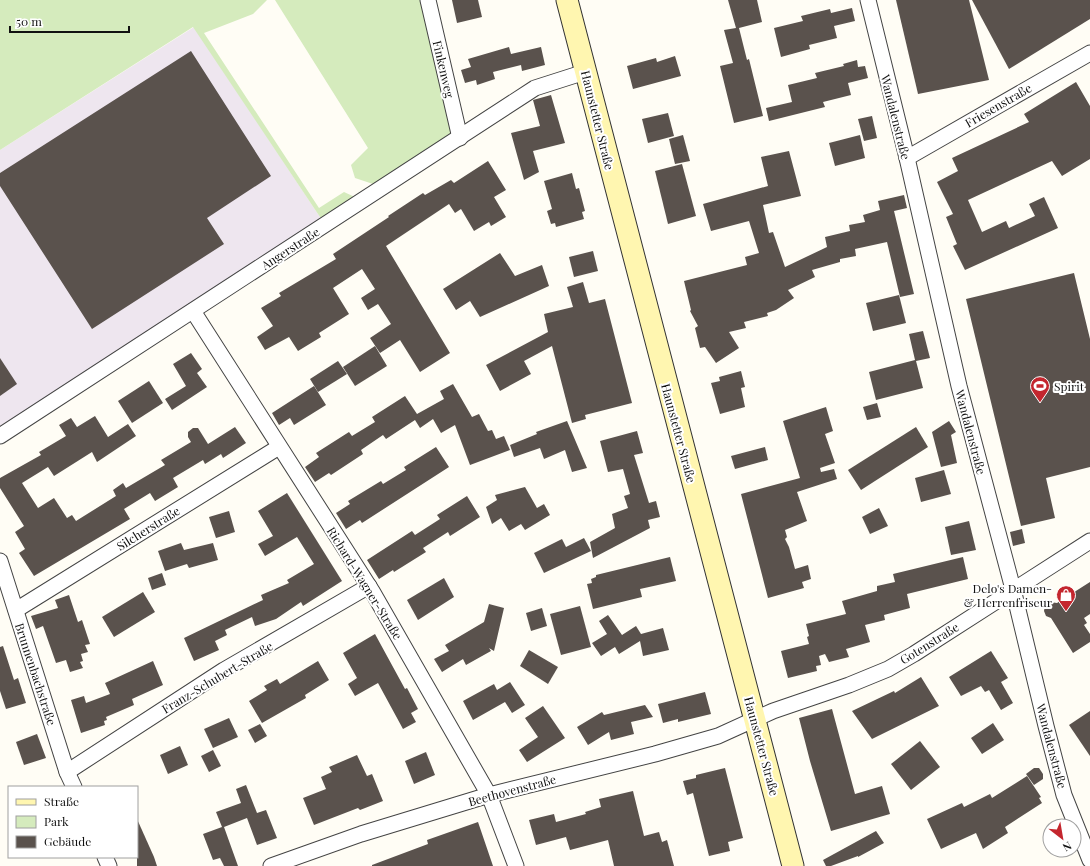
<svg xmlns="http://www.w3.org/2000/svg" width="1090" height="866" viewBox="0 0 1090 866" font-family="'Playfair Display',serif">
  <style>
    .industrial { fill: #eee6ef }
    .green { fill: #d5ebbd }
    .building { fill: #5a524d }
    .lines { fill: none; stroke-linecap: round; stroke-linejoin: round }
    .street-casing { stroke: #444; stroke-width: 17 }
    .secondary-casing { stroke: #333; stroke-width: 23 }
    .street { stroke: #fff; stroke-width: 15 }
    .secondary { stroke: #fff6b0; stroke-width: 21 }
    .labels { text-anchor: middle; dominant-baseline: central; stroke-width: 4; stroke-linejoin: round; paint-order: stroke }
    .street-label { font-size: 12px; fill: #111; stroke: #fff }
    .poi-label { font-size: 12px; fill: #111; stroke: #fff; text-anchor: start }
  </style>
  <rect width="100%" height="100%" fill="#fffdf5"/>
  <path class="industrial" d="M194 27 322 220 0 430V150Z"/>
  <g class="green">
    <path d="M0 0H267L253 14 204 33 319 208 344 192 357 198 322 220 193 27 0 150Z"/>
    <path d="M275 0H426L457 137 376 185 355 178 351 165 368 148Z"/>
  </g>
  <g class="building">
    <path d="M452 0H478L482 17 457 23Z"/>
    <path d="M728 0H757L762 22 739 28 747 60 749 59 763 116 734 123 720 66 733 63 724 30 736 28Z"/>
    <path d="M896 0H969L989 80 918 94Z"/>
    <path d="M972 0H1090V19L1009 69Z"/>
    <path d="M852 8 855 21 834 26 837 38 809 45 810 49 781 57 774 28 803 21 801 16 830 9 831 13Z"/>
    <path d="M509 47 511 54 541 47 545 65 522 71 521 65 493 72 495 79 477 85 476 80 465 83 461 70 471 67 468 59Z"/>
    <path d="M191 51 271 176 207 218 224 244 92 329 0 186V173Z"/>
    <path d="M675 56 681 76 633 89 627 66 656 58 657 62Z"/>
    <path d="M857 60 858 67 865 66 868 78 848 83 851 95 823 102 825 107 769 121 766 108 792 102 788 85 817 78 815 73 844 66 843 64Z"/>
    <path d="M1076 82 1090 106V159L1062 176 1052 161 968 200 982 232 1006 221 1009 228 1035 216 1029 204 1044 197 1058 228 965 270 953 246 957 244 946 217 953 214 937 182 958 171 952 158 1029 122 1024 114Z"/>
    <path d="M551 95 565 143 533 151 539 172 524 180 511 133 540 126 533 100Z"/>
    <path d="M668 113 674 136 648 143 642 119Z"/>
    <path d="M872 116 877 138 864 141 858 119Z"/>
    <path d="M683 135 690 161 675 164 669 139Z"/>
    <path d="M860 135 865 158 835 166 829 143Z"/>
    <path d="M789 151 801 196 763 205 769 233 773 232 785 267 827 247 825 237 850 231 849 225 865 222 863 215 880 210 878 201 904 195 907 208 894 211 914 294 900 297 887 242 855 249 856 256 840 259V262L812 270 815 277 788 290 794 298 776 310 767 313 768 316 744 322 746 328 729 332 739 348 716 363 705 347 700 348 695 328 698 326 690 311 691 310 684 281 747 265 745 257 759 253 749 221 711 231 703 204 768 186 761 157Z"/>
    <path d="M488 161 506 190 494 197 506 217 491 226 489 222 474 231 461 209 455 213 449 204 386 246 450 353 420 372 400 340 380 353 370 338 391 324 378 304 368 310 361 298 375 289 362 269 333 288 349 314 319 333 321 337 298 351 289 337 265 350 257 337 273 326 261 308 281 296 279 293 336 259 333 254 389 217 388 216 423 193 425 195 451 180 454 183Z"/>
    <path d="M682 164 696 216 668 224 655 171Z"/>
    <path d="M572 173 576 189 579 188 585 211 582 212 584 219 556 227 555 223 551 224 547 211 552 209 544 181Z"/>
    <path d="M593 251 598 271 574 277 569 257Z"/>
    <path d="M500 253 515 276 542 265 549 286 480 317 470 301 456 310 443 289Z"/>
    <path d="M1074 273 1090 339V467L1046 478 1055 518 1021 526 966 299Z"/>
    <path d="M583 282 589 303 605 299 632 403 585 415 586 419 572 423 552 346 524 361 531 374 500 391 486 365 548 332 544 314 573 307 567 287Z"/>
    <path d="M899 295 906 323 873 331 866 303Z"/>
    <path d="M923 331 930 358 916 361 923 388 876 400 869 372 915 360 909 334Z"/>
    <path d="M375 346 387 366 355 386 343 367Z"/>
    <path d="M191 353 202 369 197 373 207 387 172 410 165 399 186 386 173 364Z"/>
    <path d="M0 358 17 384 0 396Z"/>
    <path d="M338 361 347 374 318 392 310 379Z"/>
    <path d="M741 371 745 387 741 388 745 407 720 414 711 383 720 381 719 377Z"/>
    <path d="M149 381 163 403 132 423 118 401Z"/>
    <path d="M453 384 472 417 479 414 488 431 492 430 496 439 504 436 510 450 470 465 455 425 441 433 433 419 420 428 415 420 386 439 383 435 361 450 363 454 331 475 329 473 315 482 305 467 319 457 316 453 349 432 352 436 375 422 372 417 405 396 417 414 444 399 440 391Z"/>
    <path d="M314 386 326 405 294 425 290 418 279 425 272 413Z"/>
    <path d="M877 403 881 417 867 420 863 407Z"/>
    <path d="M826 407 833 431 825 434 835 463 820 468 821 472 834 469 837 479 797 492 807 521 785 530 787 537 785 539 789 547 795 569 808 565 811 579 802 582 804 588 768 598 741 494 800 478 783 421Z"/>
    <path d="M95 416 108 437 128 424 136 436 97 462 92 452 54 476 48 467 22 483 38 508 54 498 67 518 72 515 76 521 116 496 113 490 123 483 126 488 165 465 161 460 191 442 188 437V432L193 428H198L208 444 235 427 246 443 223 458 221 454 205 464 203 460 173 478 178 487 155 501 150 493 124 509 130 519 34 576 19 553 25 549 15 532 24 526 0 488V478L41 455 39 452 66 436 59 425 71 418 77 427Z"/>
    <path d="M567 421 587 468 572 472 565 450 544 459 540 448 514 457 510 445 537 434 536 432Z"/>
    <path d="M949 421 956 432 951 435 957 463 941 467 932 432Z"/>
    <path d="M916 427 928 447 861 490 848 470Z"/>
    <path d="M637 431 643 453 634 455 649 503 656 501 660 517 648 520 650 528 593 558 590 542 615 528 612 514 628 508 624 496 630 494 623 469 608 472 600 441Z"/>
    <path d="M436 447 449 467 362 523 360 520 346 529 336 513 350 504 348 501 381 481 383 484 406 470 404 467Z"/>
    <path d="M765 447 768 460 735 469 731 456Z"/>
    <path d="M944 470 951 494 921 502 915 478Z"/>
    <path d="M525 487 537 508 544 504 550 515 525 530 521 524 509 531 501 518 492 524 486 507 497 500 495 495Z"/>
    <path d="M287 493 342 581 303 606 301 602 276 619 255 626 252 617 225 630 227 635 215 641 219 650 194 661 184 638 263 600 261 595 289 583 287 580 314 564 297 537 265 556 258 544 273 536 258 511Z"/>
    <path d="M467 496 480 517 450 536 448 532 423 548 426 552 394 572 393 570 379 579 367 560 412 531 415 535 440 519 437 515Z"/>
    <path d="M879 508 888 526 870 534 862 517Z"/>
    <path d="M229 511 235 532 216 538 209 517Z"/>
    <path d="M969 521 976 550 951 555 945 527Z"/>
    <path d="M1022 529 1025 543 1013 546 1010 532Z"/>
    <path d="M584 538 591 551 544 573 534 553 562 539 566 547Z"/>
    <path d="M181 543 184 550 213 543 218 560 189 568 187 564 165 571 158 551Z"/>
    <path d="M670 557 676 581 640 589 642 597 593 609 587 584 592 583 591 579 596 577V575Z"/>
    <path d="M963 557 968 579 907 594 910 608 884 615 885 620 865 625 870 642 846 649 849 657 829 662 825 654 819 656 821 665 816 666 817 671 788 678 781 651 809 644 807 637 809 636 806 624 846 614 842 601 877 591V586L895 582 893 574Z"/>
    <path d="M162 573 166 585 152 590 148 578Z"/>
    <path d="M444 578 454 597 418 620 407 600Z"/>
    <path d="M1090 582V614L1084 618 1087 623 1084 625 1090 634V642L1073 653 1051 618 1046 616 1044 611 1045 605 1050 602 1057 603Z"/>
    <path d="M143 592 155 612 114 637 102 617Z"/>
    <path d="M69 595 78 622 82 620 90 644 85 645 88 652 81 654 83 661 80 662 83 668 70 672 66 660 56 663 43 626 36 629 31 616 58 608 55 600Z"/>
    <path d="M489 604 504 608 494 651 489 648 491 651 466 665 463 659 442 672 434 659 449 651 445 645 484 622Z"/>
    <path d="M580 606 591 647 561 655 550 614Z"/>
    <path d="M542 608 547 626 531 631 526 613Z"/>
    <path d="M608 615 622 635 636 626 641 634 663 628 669 650 643 656 640 641 619 654 615 647 601 656 592 643 607 634 599 621Z"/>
    <path d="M375 634 405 689 407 688 418 709 411 713 416 722 403 729 378 683 355 696 348 684 357 678 343 653Z"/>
    <path d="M3 646 14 680 18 678 26 703 6 709 0 691V647Z"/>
    <path d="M529 650 558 667 548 684 520 666Z"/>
    <path d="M991 651 1008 678 1001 682 1013 703 1001 710 989 690 985 692 981 686 961 696 949 677Z"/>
    <path d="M153 661 163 685 132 699 134 705 106 717 107 720 104 721 105 725 81 733 71 700 84 696 86 703 110 694 105 683Z"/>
    <path d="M318 661 329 680 305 695 306 698 262 723 249 701 267 690 264 686 277 679 280 684Z"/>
    <path d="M921 677 939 706 872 739 852 711 894 691 895 693Z"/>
    <path d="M510 682 525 705 512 713 505 702 473 720 463 701 494 684 497 690Z"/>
    <path d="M705 692 711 714 678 722V719L663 723 658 704Z"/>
    <path d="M645 705 653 717 631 722 634 734 611 740 609 732 588 745 577 727 602 712 604 715Z"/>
    <path d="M543 706 565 738 527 762 519 750 538 737 525 718Z"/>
    <path d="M832 709 855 794 882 786 890 814 831 831 810 761 799 718Z"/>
    <path d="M1090 711V756L1069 725Z"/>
    <path d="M229 718 238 737 213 748 204 729Z"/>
    <path d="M993 723 1004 740 982 754 971 738Z"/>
    <path d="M260 724 267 736 255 743 248 730Z"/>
    <path d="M37 734 46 758 24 765 16 742Z"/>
    <path d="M920 741 940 767 911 790 891 764Z"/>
    <path d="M180 746 188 765 168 774 160 755Z"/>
    <path d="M213 750 221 766 209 772 201 756Z"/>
    <path d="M426 752 435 775 414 784 405 761Z"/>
    <path d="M357 755 367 776 372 774 383 801 360 810 358 808 314 825 303 798 326 789 321 777 332 772 329 767Z"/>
    <path d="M725 768 743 838 728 842 730 851 709 856 693 793 687 795 683 781 696 778V775Z"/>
    <path d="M1034 768H1039L1043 774V779L1034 785 1026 774Z"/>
    <path d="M1027 776 1041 797 1039 798 1042 803 1005 827 1008 833 983 849 976 833 941 849 927 819 962 803 964 807 990 794 992 798Z"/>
    <path d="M246 785 257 813 266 810 277 838 257 845 247 818 224 827 238 866H224L220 858 213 860 203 834 222 827 216 812 241 803 236 789Z"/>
    <path d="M633 791 644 836 659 832 662 842 667 840 674 866H614L608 840 570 850 566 837 536 845 529 820 554 814 556 822 586 814 585 812 601 807 599 799Z"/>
    <path d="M137 819 154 857 157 866H137Z"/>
    <path d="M478 822 493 866H372V865L428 844 427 840Z"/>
    <path d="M876 831 884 843 858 857V856L831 866H826L823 860Z"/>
  </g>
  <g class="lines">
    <g class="street-casing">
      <g id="street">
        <path d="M428 0 460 138"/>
        <path d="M868 0 907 158 959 386 1013 589 1046 726 1064 795 1090 860"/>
        <path d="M907 158 1090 53"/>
        <path d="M193 311 372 591 489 795 516 866"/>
        <path d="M0 436 535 88 585 72"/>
        <path d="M0 561 67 772 74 787"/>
        <path d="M16 610 279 447"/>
        <path d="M67 772 224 670 369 586"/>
        <path d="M105 857 109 866"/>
        <path d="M271 866 361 834 489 795 655 754 718 736 773 711 849 685 888 669 914 654 1090 541"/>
      </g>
    </g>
    <g class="secondary-casing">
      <path id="secondary" d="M567 0 793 866"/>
    </g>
    <use href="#street" class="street"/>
    <use href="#secondary" class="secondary"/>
  </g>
  <defs>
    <g id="stadium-pin" transform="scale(1)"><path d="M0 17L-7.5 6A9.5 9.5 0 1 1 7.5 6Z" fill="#c4262e" stroke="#fff"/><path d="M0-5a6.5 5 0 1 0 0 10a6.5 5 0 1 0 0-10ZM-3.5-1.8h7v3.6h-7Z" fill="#fff"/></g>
    <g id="shop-pin" transform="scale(1)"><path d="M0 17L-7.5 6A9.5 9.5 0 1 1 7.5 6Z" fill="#c4262e" stroke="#fff"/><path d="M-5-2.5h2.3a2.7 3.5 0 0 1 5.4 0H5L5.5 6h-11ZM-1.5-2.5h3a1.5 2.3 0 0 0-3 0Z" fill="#fff"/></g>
  </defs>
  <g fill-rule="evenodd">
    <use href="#stadium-pin" x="1040" y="386"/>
    <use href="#shop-pin" x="1066" y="595"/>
  </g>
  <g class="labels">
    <g class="street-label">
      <text transform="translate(444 69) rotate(77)">Finkenweg</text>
      <text transform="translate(998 105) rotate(-30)">Friesenstraße</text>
      <text transform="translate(896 117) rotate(76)">Wandalenstraße</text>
      <text transform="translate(598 120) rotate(76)">Haunstetter Straße</text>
      <text transform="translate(290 248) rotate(-33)">Angerstraße</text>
      <text transform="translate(971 432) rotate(75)">Wandalenstraße</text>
      <text transform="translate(679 433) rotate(75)">Haunstetter Straße</text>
      <text transform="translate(148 528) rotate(-32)">Silcherstraße</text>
      <text transform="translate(365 583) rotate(58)">Richard-Wagner-Straße</text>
      <text transform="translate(929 643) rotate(-32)">Gotenstraße</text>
      <text transform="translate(36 674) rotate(72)">Brunnenbachstraße</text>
      <text transform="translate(217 677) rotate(-31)">Franz-Schubert-Straße</text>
      <text transform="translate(762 746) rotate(75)">Haunstetter Straße</text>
      <text transform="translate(1052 746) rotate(75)">Wandalenstraße</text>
      <text transform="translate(512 790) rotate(-15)">Beethovenstraße</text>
    </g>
    <g class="poi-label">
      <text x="1054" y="386">Spirit</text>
      <text x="1052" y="588" text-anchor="end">Delo's Damen-<tspan x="1052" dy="14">&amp; Herrenfriseur</tspan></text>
    </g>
  </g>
  <rect x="8" y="786" width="130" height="72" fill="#ffffff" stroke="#a0a0a0"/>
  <rect x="16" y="799" width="20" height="6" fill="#fff6b0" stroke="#a0a0a0"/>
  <text x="44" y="806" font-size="12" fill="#111111">Straße</text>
  <rect x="16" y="816" width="20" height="12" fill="#d5ebbd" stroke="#a0a0a0"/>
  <text x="44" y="826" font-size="12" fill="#111111">Park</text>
  <rect x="16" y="836" width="20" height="12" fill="#5a524d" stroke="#a0a0a0"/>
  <text x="44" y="846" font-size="12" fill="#111111">Gebäude</text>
  <g transform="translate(1062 838) rotate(149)"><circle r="19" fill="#ffffff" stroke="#a0a0a0"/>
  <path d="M0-3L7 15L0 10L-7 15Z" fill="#c4262e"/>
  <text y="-6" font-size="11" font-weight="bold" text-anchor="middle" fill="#111111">N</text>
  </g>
  <path d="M10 26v6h119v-6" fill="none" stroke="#111111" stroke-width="2"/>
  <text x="16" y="26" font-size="12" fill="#111111" stroke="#ffffff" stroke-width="3" paint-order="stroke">50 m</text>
</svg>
